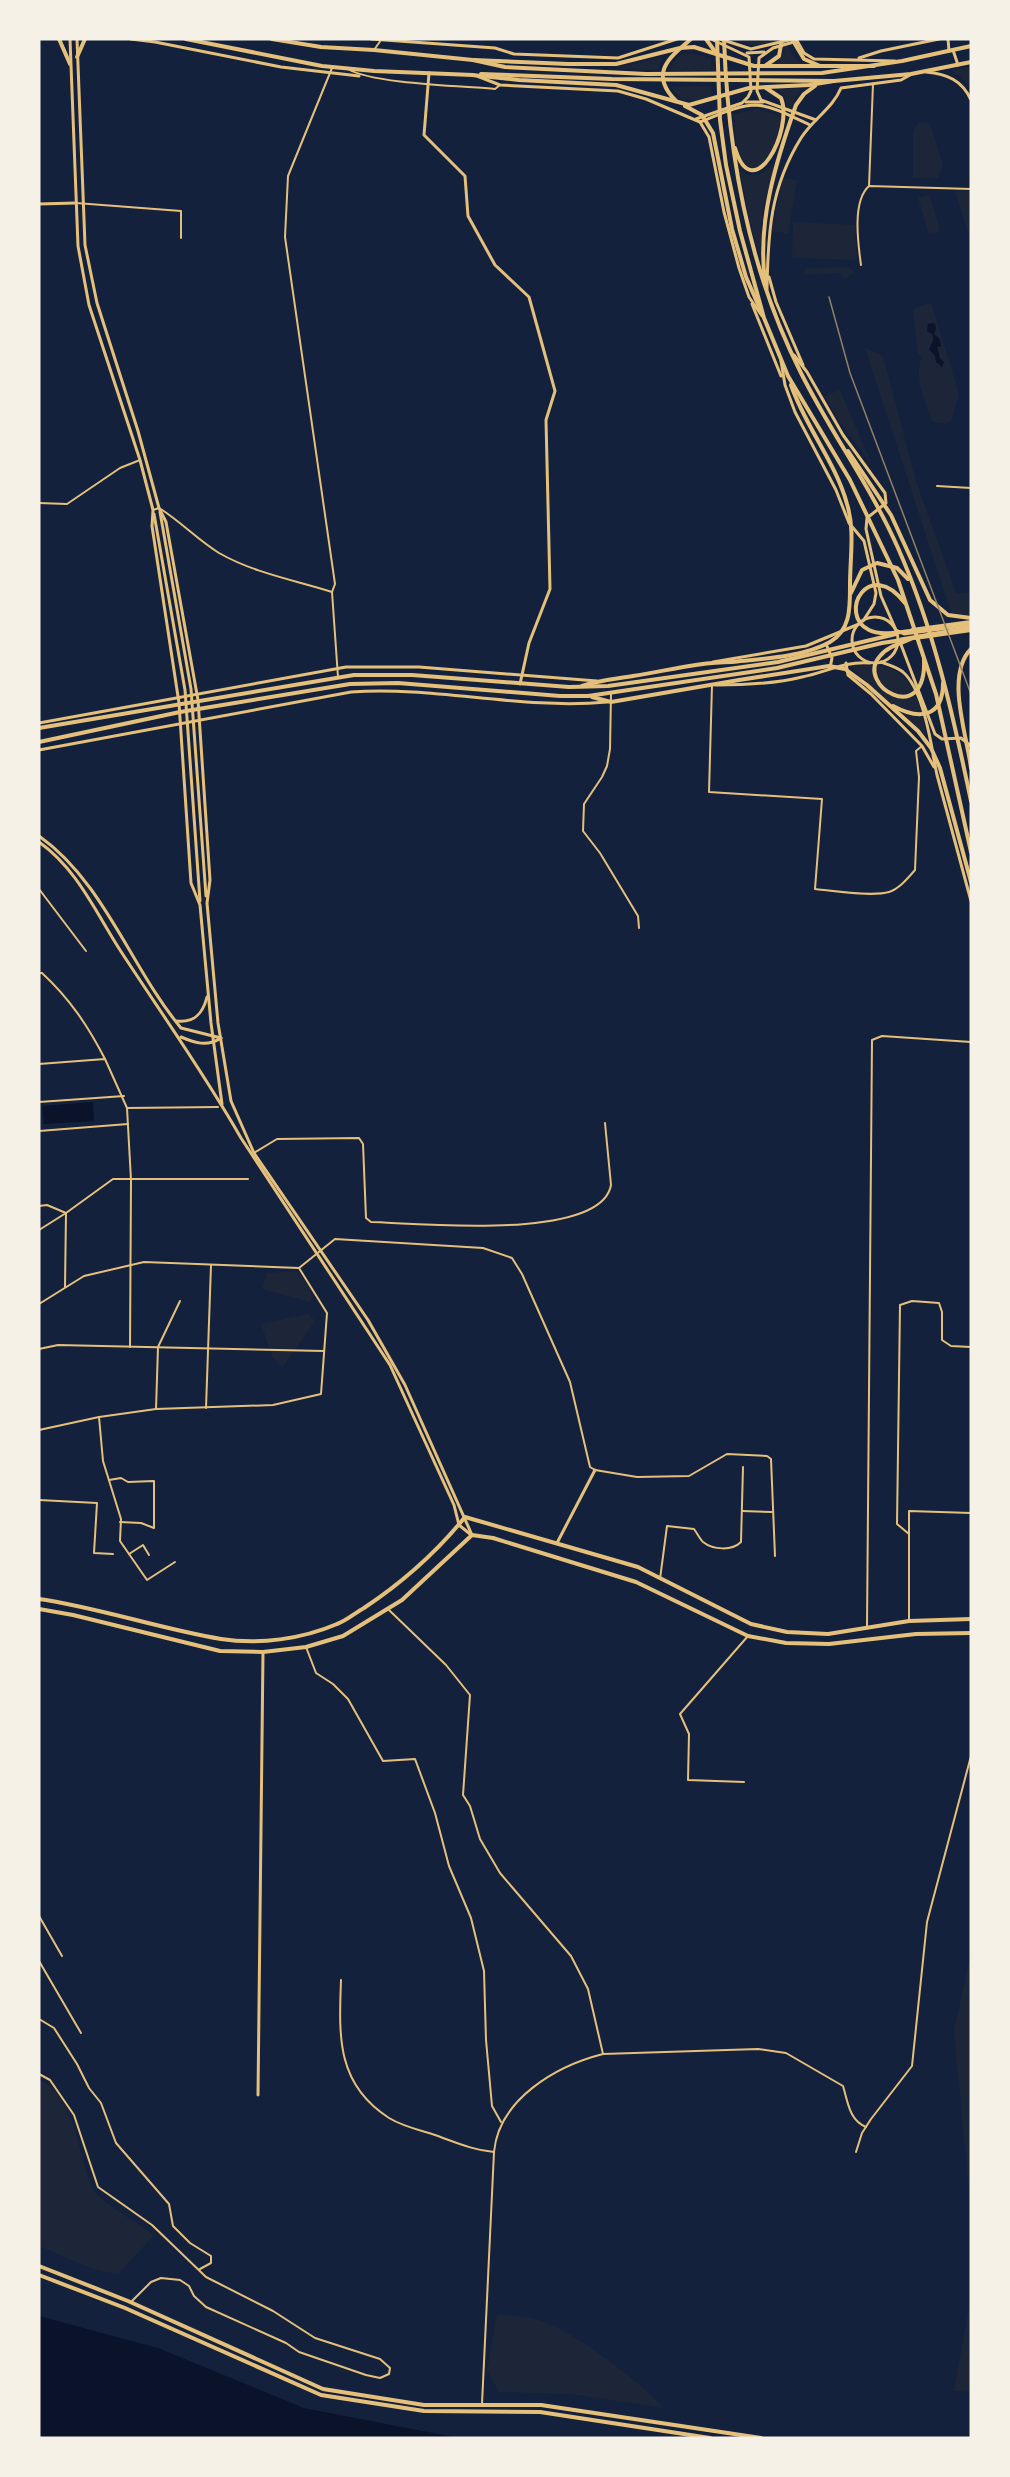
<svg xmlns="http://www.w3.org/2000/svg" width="1010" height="2477" viewBox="0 0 1010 2477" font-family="Montserrat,sans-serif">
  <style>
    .green { fill: #1d2539 }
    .water { fill: #0b132b }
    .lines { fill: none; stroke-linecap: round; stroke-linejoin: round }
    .minor { stroke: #e5c07b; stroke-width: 2 }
    .tertiary { stroke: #e5c07b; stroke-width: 3 }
    .secondary { stroke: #e5c07b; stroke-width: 3 }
    .primary { stroke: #e5c07b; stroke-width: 4 }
    .trunk { stroke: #e5c07b; stroke-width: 4 }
    .rail { stroke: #918062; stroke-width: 1.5 }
  </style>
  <rect width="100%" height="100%" fill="#14213d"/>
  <g class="green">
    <path d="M732 39H779L780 41 755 46Z"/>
    <path d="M786 41 792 55 802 64 776 65 782 56Z"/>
    <path d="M684 54H695L711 59V70L668 71 678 56Z"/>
    <path d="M663 57 657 70 611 69Z"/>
    <path d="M971 66V89L960 76 952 71Z"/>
    <path d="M711 86 712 96 696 101 682 99 670 87Z"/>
    <path d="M778 89H802L797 94 788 112 785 98Z"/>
    <path d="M755 109 782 116C779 129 771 174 750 167 746 166 742 161 740 157 735 145 736 128 733 115Z"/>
    <path d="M927 122 931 127 943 165 938 178H913V132L918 123Z"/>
    <path d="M777 160 764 203 760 255 750 222 740 171C755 181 768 172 777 160Z"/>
    <path d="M783 178 797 180 788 234 772 231Z"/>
    <path d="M955 191H971V242Z"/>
    <path d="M930 195 940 231 929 234 918 198Z"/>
    <path d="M793 222 855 225 857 260 792 258Z"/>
    <path d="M850 267 854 273 845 279 840 273 804 275 805 268Z"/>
    <path d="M930 303 932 306 959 394 952 419 946 424 933 422C926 401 913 380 922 357L918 353 913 311 916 308Z"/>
    <path d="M865 348 883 356 916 481 956 593H971V616L951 612Z"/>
    <path d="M840 390 872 465 840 423 825 396Z"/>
    <path d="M865 663C873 665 882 666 889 668 916 679 921 711 927 736L850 666Z"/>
    <path d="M297 1271 314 1295 310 1302 262 1289 267 1273Z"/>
    <path d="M309 1314 315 1321 282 1368 272 1356 261 1324Z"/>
    <path d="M971 1952V2213L954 2031Z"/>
    <path d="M39 2080C78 2098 77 2157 94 2191 99 2200 143 2227 154 2235L118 2274 93 2269 39 2246Z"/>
    <path d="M971 2296V2392L954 2391Z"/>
    <path d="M497 2314C510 2316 525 2316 538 2320 573 2330 639 2381 664 2408L571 2394 499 2392 487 2371Z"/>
  </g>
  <g class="water">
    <path d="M932 323 935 324 936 328 934 334 939 338 941 346 937 347 940 358 944 362 942 367 936 362 935 356 929 349 933 341V335L927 331 928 324Z"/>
    <path d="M93 1102 94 1121 44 1124 42 1106Z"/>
    <path d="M39 2316 158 2348 304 2408 459 2438H39Z"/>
  </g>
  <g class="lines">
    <g class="minor">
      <path d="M374 50 381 40"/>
      <path d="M332 68 288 176 285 237 335 584 332 592"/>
      <path d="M348 69C373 84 462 86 495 89L500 85"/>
      <path d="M869 186 873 84"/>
      <path d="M76 203 181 211V238"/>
      <path d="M861 265C858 243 852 201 869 186L971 189"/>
      <path d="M937 486 971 488"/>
      <path d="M39 503 67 504 120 468 140 460"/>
      <path d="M153 510 159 508C180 521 198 540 219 553 254 573 294 580 332 592L338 677"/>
      <path d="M712 685 709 792 822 799 815 889C833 891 872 897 889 892 899 889 908 878 915 870L919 777 916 751 922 746"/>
      <path d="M611 694 610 749 607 766 602 777 584 804 583 831 600 853 638 916 639 928"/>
      <path d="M39 889 86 951"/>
      <path d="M39 973H42C70 999 88 1026 105 1059"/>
      <path d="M39 1064 105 1059 127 1108 131 1180 130 1347"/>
      <path d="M39 1102 124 1096"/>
      <path d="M127 1108 218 1107"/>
      <path d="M39 1131 128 1124"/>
      <path d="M254 1153 277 1139 359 1138 363 1144 366 1218 371 1222C416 1223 601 1242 611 1185L605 1123"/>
      <path d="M39 1206 47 1205 66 1213"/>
      <path d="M39 1230 66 1213"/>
      <path d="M65 1287 66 1213 113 1179H248"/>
      <path d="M39 1304 84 1276 144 1262 299 1268 335 1239 483 1248 512 1258 522 1274 570 1382 590 1467 595 1470 637 1477 689 1476 727 1454 767 1456 771 1459 775 1556"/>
      <path d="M39 1349 58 1345 324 1351"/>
      <path d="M206 1408 211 1265"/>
      <path d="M156 1409 158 1347 180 1301"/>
      <path d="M99 1417 103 1461 121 1519 120 1541 147 1580 175 1562"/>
      <path d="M39 1430 99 1417 156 1409 273 1405 321 1394 327 1313 299 1268"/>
      <path d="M109 1480 121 1478 128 1482 154 1481V1528L141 1523 120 1522"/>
      <path d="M39 1500 97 1503 94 1553 113 1554"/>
      <path d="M742 1511 772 1512"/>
      <path d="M909 1534 897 1524 900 1305 912 1301 939 1303 942 1312V1340L951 1346 971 1347"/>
      <path d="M129 1554 143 1545 149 1555"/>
      <path d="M660 1579 667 1526 694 1529C697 1533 700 1539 703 1542 713 1550 732 1551 741 1542L743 1467"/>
      <path d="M389 1610 446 1665 470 1695 463 1795 470 1806 480 1839 500 1873 571 1956 588 1989 603 2054"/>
      <path d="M909 1621V1511L971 1513"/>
      <path d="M867 1626 872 1040 882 1036 971 1042"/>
      <path d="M306 1647 316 1673 333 1684 348 1699 383 1761 415 1759 435 1813 449 1866 471 1918 484 1971 486 2040 492 2106 501 2122"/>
      <path d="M744 1782 688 1780 689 1734 680 1714 748 1636"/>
      <path d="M39 1916 62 1956"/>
      <path d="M39 1961 81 2033"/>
      <path d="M341 1980C339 2036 336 2084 389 2118 402 2126 419 2130 432 2134 453 2141 471 2150 494 2152"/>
      <path d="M39 2019 54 2028 77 2064 89 2088 101 2103 116 2143 169 2204 173 2226 190 2243 211 2256V2263L200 2269"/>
      <path d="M39 2074 50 2080 74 2115 98 2187 152 2225 206 2277 273 2311 315 2338 380 2359 390 2368 389 2374 380 2378 366 2375 299 2352 286 2343 206 2307 194 2296 189 2286 180 2280 161 2278 151 2282 132 2301"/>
      <path d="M856 2152 862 2133 871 2119 912 2066 927 1922 971 1756"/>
      <path d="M482 2404 494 2152C499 2099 556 2066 603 2054L758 2049 786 2053 843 2086C848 2102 849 2120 866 2127"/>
    </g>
    <g class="tertiary">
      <path d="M131 39 155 42 281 67 359 76"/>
      <path d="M371 39 495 48 514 54 618 58 677 39"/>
      <path d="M720 39 751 49 793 39"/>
      <path d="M796 39 804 53 814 59 895 61"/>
      <path d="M948 39 949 51"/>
      <path d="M797 41 773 48 759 58 757 91 761 100 816 120"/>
      <path d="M747 53 764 52"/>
      <path d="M859 58 881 51 939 39"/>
      <path d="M429 73 424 135 465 176 468 216 495 265 529 297 555 391 546 420 550 589 529 643 520 684"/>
      <path d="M477 76 500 85 618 91 646 99 700 122 709 137 724 212 739 268 749 297 762 316"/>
      <path d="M746 102H763"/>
      <path d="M696 119 742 103 748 97 751 91 749 57 711 39"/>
      <path d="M700 122C716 116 738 105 756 105 774 106 794 118 810 125"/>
      <path d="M39 204 76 203"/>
      <path d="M769 277 776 302 803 365"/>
      <path d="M767 289C768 233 770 188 801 138 813 119 833 108 841 88L901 80 910 75"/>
      <path d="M752 304 781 376"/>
      <path d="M794 355 807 372 843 435 885 493 886 503 867 518 866 529 881 596 896 630 904 634 971 625"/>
      <path d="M781 361 785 385 795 412 836 490 849 523 864 541 876 593 874 604 863 621"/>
      <circle cx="875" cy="640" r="23"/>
      <path d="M901 639 971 627"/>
      <path d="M900 642 935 734 942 739 961 738 971 746"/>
      <path d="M826 644 832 658 830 668"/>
      <path d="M713 662 806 646 859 624"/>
      <path d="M881 662C889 665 897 667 903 672 920 687 928 727 932 748"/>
      <path d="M846 663 848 675 871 694 922 746 934 767"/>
      <path d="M716 685C745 685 774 684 802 677 827 672 844 661 870 663"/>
      <path d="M39 723 346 667H419L597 681"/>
      <path d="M39 750 351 692C436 686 521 710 607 702"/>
      <path d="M933 755 937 775 971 901"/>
      <path d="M557 1543 595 1470"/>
      <path d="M258 2095 263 1652"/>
    </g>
    <g class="secondary">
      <path d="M70 39 78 246 89 305 140 460 153 510 152 526 179 703 191 883 200 905 211 1023 222 1104"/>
      <path d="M77 39 85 245 97 303 138 431 159 508 166 522 198 700 210 880 207 903 218 1023 231 1101 254 1153 368 1320 405 1385 472 1535"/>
      <path d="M953 50 958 65"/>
      <path d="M926 72C947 74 962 80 971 100"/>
      <path d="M160 512 191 689 206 896"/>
      <path d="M154 514 185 690 200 901"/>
      <path d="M39 836C104 882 131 968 181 1028L221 1038"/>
      <path d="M39 842C77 869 95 911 120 950 161 1013 204 1073 241 1138L390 1365 454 1505 459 1525 470 1534"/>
      <path d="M177 1021C195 1023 203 1013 207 997"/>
      <path d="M181 1037C195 1043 207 1047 221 1038"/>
    </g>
    <g class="primary">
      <path d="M59 39 70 64"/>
      <path d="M186 39 322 66 374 71 473 75"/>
      <path d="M272 39 321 47 374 50 473 60 505 67 646 74 822 73 902 61 971 46"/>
      <path d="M77 57 85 39"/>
      <path d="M481 74 612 79 834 81 911 74 971 62"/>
      <path d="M912 630 971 622"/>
      <path d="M915 638 971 630"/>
      <path d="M582 686C599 680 616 679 633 676 666 671 698 662 732 662"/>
      <path d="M592 697 611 702 739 680"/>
      <path d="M39 728 354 675H412L569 687 608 686 778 662 896 634"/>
      <path d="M39 742 180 712 350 684 398 683 560 696H588L777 668 882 643 908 639"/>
      <path d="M39 1599C101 1608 160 1629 221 1639 259 1645 302 1639 337 1624 346 1621 355 1613 364 1608 403 1582 436 1553 465 1517L638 1567 751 1624 787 1632 828 1634 909 1621 971 1619"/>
      <path d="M39 1609 73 1615 220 1651 263 1652 306 1647 343 1636 402 1600 472 1535 493 1538 636 1582 748 1636 786 1643 829 1644 916 1634 971 1633"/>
      <path d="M39 2266 128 2301 323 2389 424 2405H541L761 2438"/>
      <path d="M39 2275 125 2308 321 2395 424 2411 540 2412 710 2438"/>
    </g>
    <g class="trunk">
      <path d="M706 39 716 53"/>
      <path d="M717 39 720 120 726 165 740 231 764 318 788 376 850 480 898 580 936 694 971 852"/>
      <path d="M724 39C728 154 748 269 801 373 831 433 871 487 898 548 934 629 953 715 971 801"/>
      <path d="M792 39 804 59 820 66"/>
      <path d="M473 60 568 64H616L680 48 694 47 754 66H874"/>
      <path d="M765 66 779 56 782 39"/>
      <path d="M472 75 519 80 616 85 689 105 749 88 809 85 834 81"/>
      <path d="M676 101C648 73 670 57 691 39"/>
      <path d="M685 106 702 115 713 133 732 229 746 277 760 309"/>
      <path d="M735 148C753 209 794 129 781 98L766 88"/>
      <path d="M765 281C757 222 776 161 796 105L804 94 815 86"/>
      <path d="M848 451 891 515 930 600 948 615 971 618"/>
      <path d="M851 593 862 570 877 563 897 568 908 579"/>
      <path d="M905 603C869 556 837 614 869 630 881 636 898 632 911 631"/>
      <path d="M913 638C902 643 888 646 880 656 854 685 927 729 924 659"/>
      <path d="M971 649C945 675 967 735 971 768"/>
      <path d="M732 662C761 659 804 657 830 642 851 630 850 607 850 585 850 558 855 530 847 504 836 463 805 426 791 385"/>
      <path d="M739 680 829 666 845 669 867 685 918 731 931 748 940 768 971 882"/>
      <path d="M893 706C919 720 943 718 943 683"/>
    </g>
    <path class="rail" d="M829 297 850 373 971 694"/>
  </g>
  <rect width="1010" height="2477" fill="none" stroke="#f6f1e7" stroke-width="81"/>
</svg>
